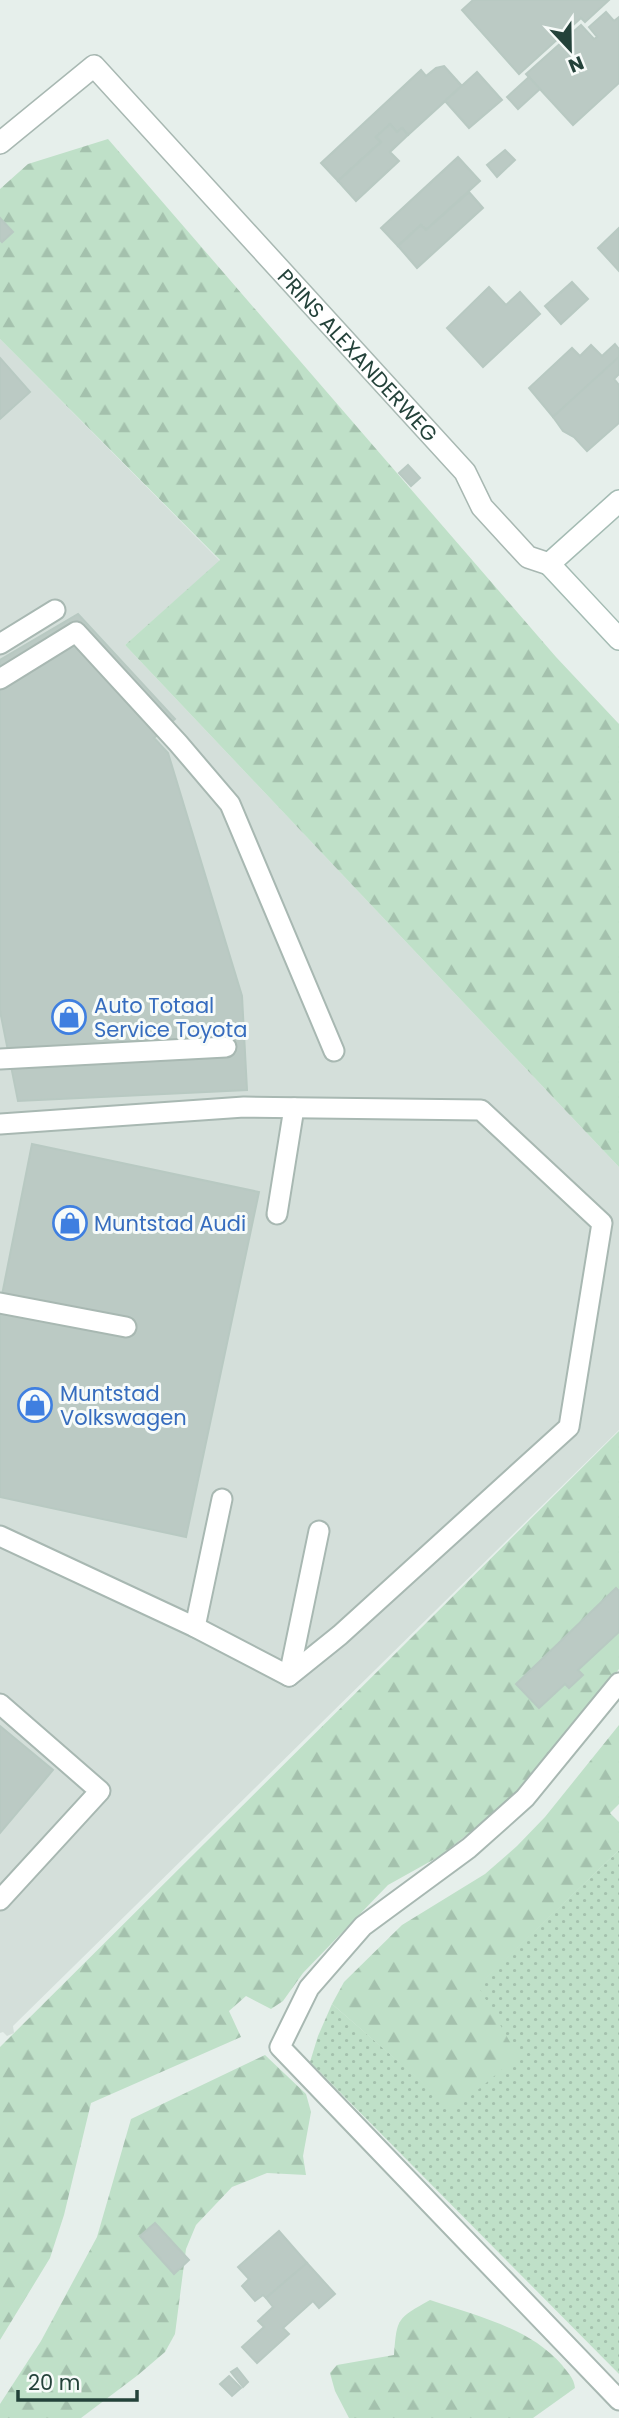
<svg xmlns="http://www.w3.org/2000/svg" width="619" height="2418" viewBox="0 0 619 2418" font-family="Poppins,sans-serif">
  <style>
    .built { fill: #d4dfda }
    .grass { fill: url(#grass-dots) }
    .forest { fill: url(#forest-firs) }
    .building { fill: #bbcac4; stroke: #b8c9c2; stroke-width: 2 }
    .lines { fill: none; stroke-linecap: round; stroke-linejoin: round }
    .lane-casing { stroke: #a8b8b2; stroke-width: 23 }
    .street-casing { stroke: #a8b8b2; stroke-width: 24 }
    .secondary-casing { stroke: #a4bbb3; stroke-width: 24 }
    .lane { stroke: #fff; stroke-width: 19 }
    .street { stroke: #fff; stroke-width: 21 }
    .secondary { stroke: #fff; stroke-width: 21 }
    .labels { text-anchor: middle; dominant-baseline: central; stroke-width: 6; stroke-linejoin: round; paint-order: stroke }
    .street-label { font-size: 21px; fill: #24423a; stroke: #f7fbf9 }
    .shop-label { font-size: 21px; fill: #366cbe; stroke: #f7fbf9; text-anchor: start }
  </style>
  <defs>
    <pattern id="grass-dots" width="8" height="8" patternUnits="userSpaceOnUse" patternTransform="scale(1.75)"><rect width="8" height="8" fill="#bfe0c8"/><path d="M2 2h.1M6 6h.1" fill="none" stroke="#a4c1ad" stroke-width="1.8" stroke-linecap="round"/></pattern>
    <pattern id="forest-firs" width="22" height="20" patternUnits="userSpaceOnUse" patternTransform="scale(1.75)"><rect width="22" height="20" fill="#bfe0c8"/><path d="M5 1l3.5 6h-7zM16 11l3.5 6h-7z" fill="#a4c1ad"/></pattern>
  </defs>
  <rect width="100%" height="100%" fill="#e6efeb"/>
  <path class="built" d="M0 339 220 561 125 645 619 1167V1430L13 2026 14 2033 7 2036 3 2032 0 2033Z"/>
  <path class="grass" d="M619 1850V2374L310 2062 318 2036 332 2004 454 2109 477 1986Z"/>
  <g class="forest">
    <path d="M108 139 556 657 619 724V1167L125 645 220 560 0 339V189L28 164Z"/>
    <path d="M619 1431V1669L536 1774 492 1815 440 1856 388 1885 303 1973 283 2001 271 2009 246 1996 229 2011 241 2037 91 2103 64 2215 50 2258 0 2340V2047Z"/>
    <path d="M619 1725V1804L610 1813 619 1822V1850L478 1986 518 2056 454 2110 332 2004 344 1982 402 1925 485 1874 517 1846 545 1817Z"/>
    <path d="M265 2055 306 2094 311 2112 303 2156 306 2175 267 2173 232 2187 196 2225 186 2249 175 2334 165 2352 138 2375 81 2418H0V2404L41 2341 97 2237 131 2119Z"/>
    <path d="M430 2300C476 2316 529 2327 562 2365 568 2373 574 2378 575 2388L533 2418H349L335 2391 330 2373 337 2365 394 2355C397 2317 397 2319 430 2300Z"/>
  </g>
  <g class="building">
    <path d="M473 0H609L585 22 581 18 519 74 462 10Z"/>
    <path d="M606 12 614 21 619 17V83L573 125 526 74 581 25 594 39 597 37 589 27Z"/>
    <path d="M444 66 462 86 408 135 402 128 397 132 390 124 376 137 381 142 338 181 321 163 421 70 426 76 436 68Z"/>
    <path d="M477 72 502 100 469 128 445 101Z"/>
    <path d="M529 77 540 89 518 109 507 97Z"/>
    <path d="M390 124 397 132 402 128 408 135 390 152 399 161 356 201 338 181 381 142 376 137Z"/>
    <path d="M505 150 515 160 497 177 487 165Z"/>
    <path d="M458 157 480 181 426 230 421 225 398 246 381 228Z"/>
    <path d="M469 192 483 208 417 268 398 246 421 225 426 230Z"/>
    <path d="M0 218 13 232 2 242 0 240Z"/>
    <path d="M619 228V271L598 248Z"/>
    <path d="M572 282 588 299 561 324 545 306Z"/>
    <path d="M489 287 506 305 520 292 540 314 483 367 447 328Z"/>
    <path d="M615 344 619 349V357L553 417 529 388 572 348 580 356 591 345 602 356Z"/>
    <path d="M619 357V374L614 379 619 385V423L587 451 574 437 563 431 553 417Z"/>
    <path d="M0 358 30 392 0 419Z"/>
    <path d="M408 465 420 478 411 486 399 473Z"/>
    <path d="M78 614 175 719 154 738 168 753 242 996 247 1090 18 1101 0 1011V660Z"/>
    <path d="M32 1144 259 1192 186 1537 0 1497V1305Z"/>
    <path d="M616 1588 619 1591V1632L578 1670 583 1675 569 1688 565 1684 539 1708 516 1684Z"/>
    <path d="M0 1726 53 1770 0 1833Z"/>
    <path d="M155 2223 189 2260 174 2274 140 2236Z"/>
    <path d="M279 2231 307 2263 266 2298 263 2295 255 2301 242 2286 249 2279 238 2267Z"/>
    <path d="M307 2263 335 2294 319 2308 313 2301 283 2328 289 2334 257 2363 242 2347 264 2327 258 2321 273 2307 266 2298Z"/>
    <path d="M237 2368 248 2382 243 2387 231 2372Z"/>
    <path d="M229 2376 241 2388 232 2396 220 2384Z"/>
  </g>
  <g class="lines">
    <g class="lane-casing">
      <g id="lane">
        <path d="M0 644 55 610"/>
        <path d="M0 679 76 632 178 743 230 804 334 1051"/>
        <path d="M0 1059 226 1047"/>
        <path d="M0 1124 244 1107 481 1110 602 1223 569 1427 340 1635 289 1676 195 1627 0 1536"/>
        <path d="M277 1214 294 1108"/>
        <path d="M0 1303 126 1327"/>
        <path d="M195 1627 222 1499"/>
        <path d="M289 1676 319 1531"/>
        <path d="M619 1683 525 1798 469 1848 363 1926 309 1988 280 2047 619 2400"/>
        <path d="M0 1704 100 1791 0 1900"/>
      </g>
    </g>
    <g class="street-casing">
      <g id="street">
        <path id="s1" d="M0 143 94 66 465 472 482 507 528 557 549 564"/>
      </g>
    </g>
    <g class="secondary-casing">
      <path id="secondary" d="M619 501 549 564 619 639"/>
    </g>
    <use href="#lane" class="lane"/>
    <use href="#street" class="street"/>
    <use href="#secondary" class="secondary"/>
  </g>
  <defs>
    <g id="shop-ring" transform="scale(1.75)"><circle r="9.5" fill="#f7fbf9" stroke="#3f7fe0" stroke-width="1.5"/><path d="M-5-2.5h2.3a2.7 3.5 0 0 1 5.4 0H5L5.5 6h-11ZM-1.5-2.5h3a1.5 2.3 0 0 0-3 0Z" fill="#3f7fe0"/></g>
  </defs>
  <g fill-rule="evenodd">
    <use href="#shop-ring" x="69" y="1017"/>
    <use href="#shop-ring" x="70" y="1223"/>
    <use href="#shop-ring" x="35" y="1405"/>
  </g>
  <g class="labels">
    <g class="street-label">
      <text stroke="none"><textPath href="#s1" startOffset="513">PRINS ALEXANDERWEG</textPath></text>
    </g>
    <g class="shop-label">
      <text x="94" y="1005">Auto Totaal<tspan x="94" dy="24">Service Toyota</tspan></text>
      <text x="94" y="1223">Muntstad Audi</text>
      <text x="60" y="1393">Muntstad<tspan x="60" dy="24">Volkswagen</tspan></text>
    </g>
  </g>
  <g transform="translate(570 49) rotate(158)" stroke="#f7fbf9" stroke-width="5" paint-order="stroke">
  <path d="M0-5L12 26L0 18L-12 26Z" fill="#24423a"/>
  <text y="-10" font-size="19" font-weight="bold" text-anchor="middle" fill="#24423a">N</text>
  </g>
  <path d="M18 2390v10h119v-10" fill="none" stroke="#24423a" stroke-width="3.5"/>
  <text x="28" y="2390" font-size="21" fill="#24423a" stroke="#f7fbf9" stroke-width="5" paint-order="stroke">20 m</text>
</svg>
